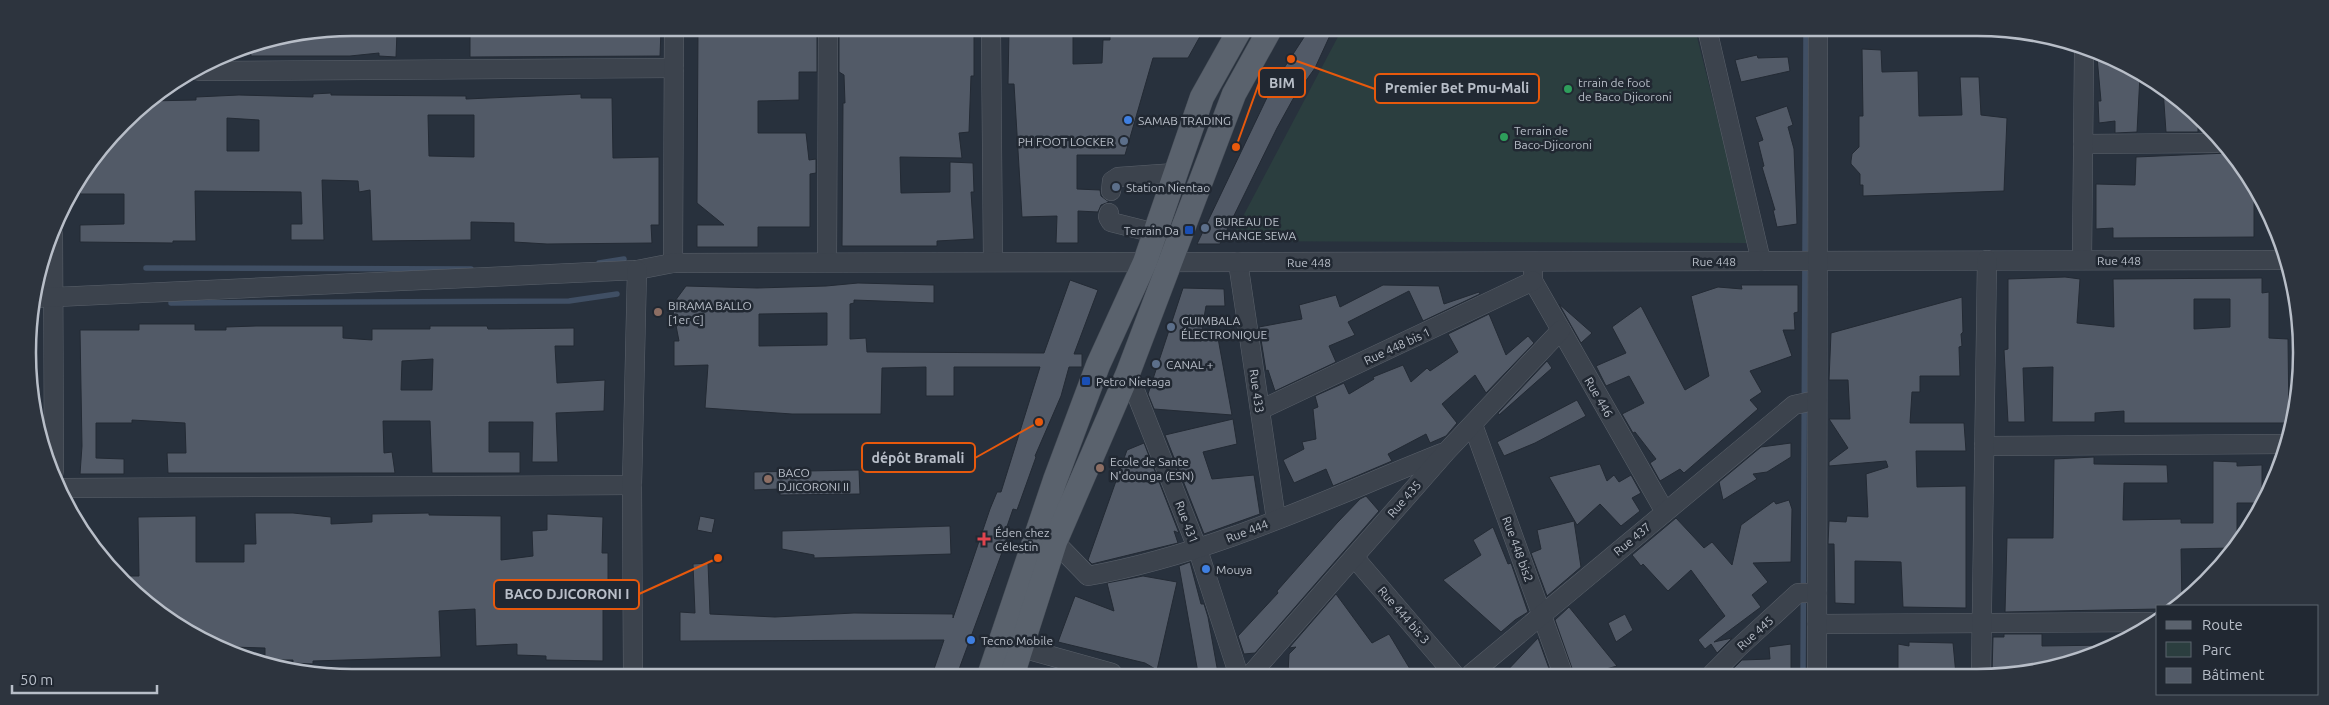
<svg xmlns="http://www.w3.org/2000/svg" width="2329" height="705" viewBox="0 0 2329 705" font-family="Ubuntu,sans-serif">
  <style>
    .green { fill: #2b3e3f }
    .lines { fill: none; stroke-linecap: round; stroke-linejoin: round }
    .stream { stroke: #404f64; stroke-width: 5.5 }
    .building { fill: #525a67; stroke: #232a34; fill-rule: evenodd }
    .minor-casing { stroke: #5a616b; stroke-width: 20 }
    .major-casing { stroke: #454c56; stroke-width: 25 }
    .minor { stroke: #3c434d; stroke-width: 19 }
    .major { stroke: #5a626d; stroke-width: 24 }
    .leisure-dot { fill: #2e9e5b; stroke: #212832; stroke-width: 2 }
    .shop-dot { fill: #3f7fe0; stroke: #212832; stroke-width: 2 }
    .service-dot { fill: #5c6f8a; stroke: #212832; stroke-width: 2 }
    .transit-dot { fill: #1a4fb4; stroke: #212832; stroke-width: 2 }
    .education-dot { fill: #8d6e63; stroke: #212832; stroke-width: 2 }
    .health-dot { fill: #e0444e; stroke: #212832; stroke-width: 2 }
    .labels { text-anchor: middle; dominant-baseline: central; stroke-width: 5; stroke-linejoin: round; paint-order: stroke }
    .poi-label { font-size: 12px; fill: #b8bec8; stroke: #212832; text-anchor: start }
    .street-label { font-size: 12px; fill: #b8bec8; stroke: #212832 }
    .rim { fill: none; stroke: #b8bec8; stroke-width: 2.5 }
    .leader { fill: none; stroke: #e8590c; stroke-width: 2 }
    .callout-dot { fill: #e8590c; stroke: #212832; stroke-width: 2 }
    .callout { fill: #212832; stroke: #e8590c; stroke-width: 2 }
    .callout-label { font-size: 14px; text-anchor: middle; font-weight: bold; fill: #b8bec8 }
  </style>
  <rect width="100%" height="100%" fill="#28313d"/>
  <path class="green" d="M1341 31 1696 33 1749 243 1230 241Z"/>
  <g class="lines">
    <g class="stream">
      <path d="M599 263 624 259"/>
      <path d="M146 268 471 269"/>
      <path d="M171 303 569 301 617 294"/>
      <path d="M1803 674 1806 33"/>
    </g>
  </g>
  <g class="building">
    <path d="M544 28 661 29 660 56 470 57V35L544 36Z"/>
    <path d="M698 29H817V72H799V100L758 101V133H806L809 160 816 159V173L810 174V227H758V247H697V225H724L697 203Z"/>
    <path d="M839 29 974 30V76H971L969 132 959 133 962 158 900 157 901 193 950 192V162L973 163 974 192H971L974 239 937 241V246H842L843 103H845L844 75 839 72Z"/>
    <path d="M1009 30H1073V64L1102 63 1103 40H1110V30L1203 31 1188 58H1153L1125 155H1077V189L1100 190 1101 196 1109 202 1101 205 1098 212 1078 211V243H1056L1057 216 1022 217 1014 84H1008Z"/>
    <path d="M1308 31H1332L1315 68 1293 99 1277 128 1220 244H1197L1273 85Z"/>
    <path d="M358 32H397L396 57 379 56V53L350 56H251L250 48 301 40V38L309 36H358Z"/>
    <path d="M1862 49 1881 50 1882 72 1918 71 1919 116 1962 115 1960 77H1979L1981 115 2007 118 2004 191 1863 196V185H1860V174L1851 164V161L1852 154 1859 147V116H1863Z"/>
    <path d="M1757 55 1758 58 1788 57 1790 71 1741 82 1735 60Z"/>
    <path d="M2097 57 2140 75 2137 132 2115 133V121L2099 123 2098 101H2101Z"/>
    <path d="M2163 89 2198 123V132H2166Z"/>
    <path d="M331 93V95L466 96V99L581 94V98H612L613 158 659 157V225H651L652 243 547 244 514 242V223L471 222V240L372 241 370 190 359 192 358 181 322 180 324 240H291V224H302L301 192 195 191 196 241H173V243L80 242V225L124 224V194H80V184L138 108 149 101 196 100V97L239 95 313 97V94ZM428 115H474V157L429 156ZM227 118 259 120V151H227Z"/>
    <path d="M1787 106 1793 125 1788 127 1794 149 1797 224 1777 227 1773 210H1775L1762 167 1764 166 1758 142 1763 140 1755 117Z"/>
    <path d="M2228 153 2247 172 2254 190V237L2113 238V228L2096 229V184L2135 185 2136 157Z"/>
    <path d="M2065 277 2080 279 2077 323 2114 327 2113 279 2262 278V293L2269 292V338L2288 339 2289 423H2124V411L2095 413V422H2052L2053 367 2023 368 2025 422H2008L2004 350 2008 349V279ZM2194 299H2230V327L2194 329Z"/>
    <path d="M1070 280 1098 290 1074 354H1082V367H1069L1061 396 1035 456 1036 457 1017 510 1013 509 1003 538 1007 539 958 672 934 669 944 640 680 641V612L695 613 693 564 708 563 710 614 775 617 854 613 953 614V618L990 509 997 492H1001L1040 367H954V396H926V367L882 368 881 414H792L705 408 708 365 674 366V341H679L672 305 686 286 757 288 826 286 858 283 934 285V303L854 300V303L850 304V339L866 338 867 352 1044 353ZM827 313V345L759 346V314Z"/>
    <path d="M1383 285 1439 286 1444 304 1479 292 1480 294 1423 321 1409 291 1348 322 1355 335 1329 346 1336 362 1275 391 1268 370 1266 371 1259 327 1302 319 1299 305 1336 295 1340 307Z"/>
    <path d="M1741 285H1798V312L1794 313 1795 330H1783L1792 356 1750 371 1762 392 1750 400 1758 409 1684 473 1680 469 1660 481 1650 463 1656 459 1635 432 1633 433 1622 414 1644 403 1629 376 1606 386 1596 366 1626 353 1612 327 1641 306 1685 390 1709 376 1691 296 1718 287 1742 289Z"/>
    <path d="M1183 288 1224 289 1225 306H1206L1200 341 1218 338 1232 415 1154 409 1148 394Z"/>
    <path d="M1962 297 1963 332 1961 334 1962 346 1959 347 1960 376H1920V392H1912L1910 423H1964L1966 451H1916L1917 487 1966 486V608L1903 607 1901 562 1855 561V604L1835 603 1834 544H1828L1829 521 1846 522 1847 516 1868 517 1866 474 1888 467 1886 461 1829 466V462L1848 448 1829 419H1850L1848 380H1829L1831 333Z"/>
    <path d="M1559 304 1592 333 1581 343Z"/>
    <path d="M1489 314 1506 355 1528 336 1534 343 1486 393 1475 375 1442 404 1457 423 1446 436 1430 443 1426 434 1388 454 1392 461 1333 486 1326 469 1294 483 1283 460 1304 449 1302 442 1316 439 1313 409 1318 407 1315 396 1344 383 1349 394 1374 379 1373 377 1403 365 1411 382 1427 368 1430 371 1458 352 1448 334Z"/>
    <path d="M139 324H195V330H226V327L256 326H343V338L372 340V329H430V326H487L488 329H499L574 328V346H555L557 383 605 380 604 411 556 413 558 462H532L533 422H489V452H520V473H432L430 421H383L384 453 392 452 395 473H168L167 453H186L185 423 132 420V423H96V458L124 459V474H80L82 446 80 330H139ZM433 359 432 390H401L402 361Z"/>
    <path d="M1547 361 1552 368 1499 415 1498 413Z"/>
    <path d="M1577 400 1586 416 1535 443 1504 456 1497 442Z"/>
    <path d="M1233 419 1237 444 1203 452 1212 479 1254 475 1260 514 1204 534 1165 435Z"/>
    <path d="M1144 443 1179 533 1174 531 1178 543 1092 564 1088 560 1127 450Z"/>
    <path d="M1791 443V457L1767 472 1753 474 1757 479 1723 500 1719 482 1761 447Z"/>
    <path d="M2094 457V464L2167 465 2168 483H2124L2123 520 2181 519V523H2213V461L2237 462V466L2262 465V503H2237V541L2231 548 2181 549 2182 603 2176 606H2158V609L2005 612 2007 538H2053L2054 459Z"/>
    <path d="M1600 464 1607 481 1614 475 1619 482 1631 475 1641 493 1632 498 1640 511 1621 526 1600 504 1577 525 1549 477Z"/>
    <path d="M859 470 860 494 780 495V489L754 490V472Z"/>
    <path d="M1366 496 1379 511 1255 653 1244 654 1238 636 1278 593 1277 591 1337 523 1360 499Z"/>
    <path d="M1789 500 1792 509 1791 562 1753 563 1768 582 1752 595 1761 607 1714 642 1732 638 1717 653 1711 644 1705 649 1698 640 1725 616 1691 570 1668 591 1643 564 1641 566 1632 555 1676 518 1704 548 1712 542 1732 565 1741 525 1774 501 1776 504Z"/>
    <path d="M255 513H293L331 517V524L372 522V514L429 513V515L501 516V560L533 556 532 531 547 530V514L603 517 602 553H608V587H603V661L546 660V656L517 655V644L476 646 475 609 439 611 441 657 313 661V664L293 663V660H265V648L231 647 172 623 125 576H139L138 517 196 516V562H244V544H256Z"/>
    <path d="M700 516 715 519 712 533 697 530Z"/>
    <path d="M1574 521 1581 567 1547 596 1531 553 1541 549 1537 530Z"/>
    <path d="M950 526 951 554 814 558V555L782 549V531Z"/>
    <path d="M1493 527 1508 564 1511 563 1528 612 1515 620 1501 632 1443 580 1481 555 1473 540Z"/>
    <path d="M1190 562 1201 604H1204L1208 617 1218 673H1198L1179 566Z"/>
    <path d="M1143 576 1177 582 1157 670 1145 663 1058 642 1075 596 1114 611 1107 583Z"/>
    <path d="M1336 594 1372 643 1389 634 1413 674 1288 673 1289 654 1296 647 1289 648Z"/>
    <path d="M1569 607 1617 666 1588 674H1574L1555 620Z"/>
    <path d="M1625 614 1633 630 1616 642 1608 623Z"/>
    <path d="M2004 634H2042V646L2108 645 2109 648 2101 653 2019 675H1992L1993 637H2004Z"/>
    <path d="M1538 638 1551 674H1504Z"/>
    <path d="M1909 642 1953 643 1956 675 1898 674V644L1909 646Z"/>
    <path d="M1791 644V674H1728L1742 660 1770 659 1769 647Z"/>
  </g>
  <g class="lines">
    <g class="minor-casing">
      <g id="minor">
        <path d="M991 30 993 261"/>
        <path d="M1708 33 1761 261"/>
        <path d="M199 71 674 68"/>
        <path d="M2083 144 2217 143"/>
        <path d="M1111 191 1112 181 1118 177 1175 173"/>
        <path d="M1109 213 1108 217 1111 222 1155 233"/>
        <path d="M53 234 54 471"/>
        <path d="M2082 260 2084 52"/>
        <path d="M827 262 828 29"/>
        <path d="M1238 262 1276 519"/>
        <path d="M673 263 674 29"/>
        <path d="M1533 268V281L1665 512"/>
        <path d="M34 298 637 270 673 263 2283 260"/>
        <path d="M1128 373 1198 550 1238 673"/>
        <path d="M1260 410 1533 281"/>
        <path d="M1473 425 1563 674"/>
        <path d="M1984 446 2285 444"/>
        <path d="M62 488 632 485"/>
        <path d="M1055 542 1088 576C1212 554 1326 499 1442 453"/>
        <path d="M1354 557 1454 674"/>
        <path d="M1817 624 2150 622"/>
        <path d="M1022 648 1112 673"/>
        <path d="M633 672 632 485 637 270"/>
        <path d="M1252 673 1446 452 1561 330"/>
        <path d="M1471 674 1794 405 1817 400"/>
        <path d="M1712 674 1737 649 1798 593H1817"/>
        <path d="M1817 674 1818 33"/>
        <path d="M1981 675 1987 260"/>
      </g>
    </g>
    <g class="major-casing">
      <g id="major">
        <path d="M990 673 1055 480 1098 365 1145 262 1202 97 1239 31"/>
        <path d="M1013 673 1055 542 1128 373 1234 94 1269 31"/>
      </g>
    </g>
    <use href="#minor" class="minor"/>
    <use href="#major" class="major"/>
  </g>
  <g class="leisure-dot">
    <circle cx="1568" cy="89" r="5"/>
    <circle cx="1504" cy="137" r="5"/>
  </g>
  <g class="shop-dot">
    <circle cx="1128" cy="120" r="5"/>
    <circle cx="1206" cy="569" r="5"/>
    <circle cx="971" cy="640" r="5"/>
  </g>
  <g class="service-dot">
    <circle cx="1124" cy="141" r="5"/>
    <circle cx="1116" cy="187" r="5"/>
    <circle cx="1205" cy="228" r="5"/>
    <circle cx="1171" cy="327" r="5"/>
    <circle cx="1156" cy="364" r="5"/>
  </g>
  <g class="transit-dot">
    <rect x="1184" y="225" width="10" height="10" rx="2.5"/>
    <rect x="1081" y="376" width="10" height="10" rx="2.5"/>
  </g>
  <g class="education-dot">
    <circle cx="658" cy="312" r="5"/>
    <circle cx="1100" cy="468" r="5"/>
    <circle cx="768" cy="479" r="5"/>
  </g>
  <path class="health-dot" d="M981.5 531.5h5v5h5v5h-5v5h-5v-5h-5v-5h5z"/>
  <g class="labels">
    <g class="poi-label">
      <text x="1578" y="82">trrain de foot<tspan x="1578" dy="14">de Baco Djicoroni</tspan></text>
      <text x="1138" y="120">SAMAB TRADING</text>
      <text x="1514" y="130">Terrain de<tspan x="1514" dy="14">Baco-Djicoroni</tspan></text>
      <text x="1114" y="141" text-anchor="end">PH FOOT LOCKER</text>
      <text x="1126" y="187">Station Nientao</text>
      <text x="1215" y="221">BUREAU DE<tspan x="1215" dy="14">CHANGE SEWA</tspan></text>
      <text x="1179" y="230" text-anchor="end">Terrain Da</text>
      <text x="668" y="305">BIRAMA BALLO<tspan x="668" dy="14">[1er C]</tspan></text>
      <text x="1181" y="320">GUIMBALA<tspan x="1181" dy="14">ÉLECTRONIQUE</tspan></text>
      <text x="1166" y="364">CANAL +</text>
      <text x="1096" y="381">Petro Nietaga</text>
      <text x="1110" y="461">Ecole de Sante<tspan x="1110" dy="14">N'dounga (ESN)</tspan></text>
      <text x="778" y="472">BACO<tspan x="778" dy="14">DJICORONI II</tspan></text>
      <text x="995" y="532">Éden chez<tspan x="995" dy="14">Célestin</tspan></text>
      <text x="1216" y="569">Mouya</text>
      <text x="981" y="640">Tecno Mobile</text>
    </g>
    <g class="street-label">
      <text x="2119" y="260">Rue 448</text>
      <text x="1714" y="261">Rue 448</text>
      <text x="1309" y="262">Rue 448</text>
      <text transform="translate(1397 346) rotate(-25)">Rue 448 bis 1</text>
      <text transform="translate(1257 391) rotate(82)">Rue 433</text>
      <text transform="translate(1599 397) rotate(60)">Rue 446</text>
      <text transform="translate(1404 499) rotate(-49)">Rue 435</text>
      <text transform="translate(1187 522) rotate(69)">Rue 431</text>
      <text transform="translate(1247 531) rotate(-21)">Rue 444</text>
      <text transform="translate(1632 539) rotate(-40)">Rue 437</text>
      <text transform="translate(1518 549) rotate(70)">Rue 448 bis2</text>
      <text transform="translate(1404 615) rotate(49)">Rue 444 bis 3</text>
      <text transform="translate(1755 633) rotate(-42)">Rue 445</text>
    </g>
  </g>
  <path d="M0 0H2329V705H0ZM352 36H1977A316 316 0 0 1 2293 352V353A316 316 0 0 1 1977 669H352A316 316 0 0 1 36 353V352A316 316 0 0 1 352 36Z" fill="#2d343e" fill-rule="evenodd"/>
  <path class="rim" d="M352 36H1977A316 316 0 0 1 2293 352V353A316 316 0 0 1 1977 669H352A316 316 0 0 1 36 353V352A316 316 0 0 1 352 36Z"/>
  <path class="leader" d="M1236 147L1259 83M1291 59L1375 89M1039 422L975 458M718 558L639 594"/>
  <g class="callout-dot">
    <circle cx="1236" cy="147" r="5"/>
    <circle cx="1291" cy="59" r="5"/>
    <circle cx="1039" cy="422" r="5"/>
    <circle cx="718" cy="558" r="5"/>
  </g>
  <g class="callout">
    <rect x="1259" y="68" width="46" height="29" rx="5"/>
    <rect x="1375" y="74" width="164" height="29" rx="5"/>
    <rect x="862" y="443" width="113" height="29" rx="5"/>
    <rect x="494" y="580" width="145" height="29" rx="5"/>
  </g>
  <g class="callout-label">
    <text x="1282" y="88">BIM</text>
    <text x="1457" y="93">Premier Bet Pmu-Mali</text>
    <text x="918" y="463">dépôt Bramali</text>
    <text x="567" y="599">BACO DJICORONI I</text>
  </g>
  <rect x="2156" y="605" width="162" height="90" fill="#212832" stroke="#5d646e"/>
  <rect x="2166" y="621" width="25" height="8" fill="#5a626d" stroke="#5d646e"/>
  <text x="2202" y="630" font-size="15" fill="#b8bec8">Route</text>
  <rect x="2166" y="642" width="25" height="15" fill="#2b3e3f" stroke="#5d646e"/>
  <text x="2202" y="655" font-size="15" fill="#b8bec8">Parc</text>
  <rect x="2166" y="668" width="25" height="15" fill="#525a67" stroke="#5d646e"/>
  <text x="2202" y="680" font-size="15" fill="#b8bec8">Bâtiment</text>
  <path d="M12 685v8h145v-8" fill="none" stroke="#b8bec8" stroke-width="2.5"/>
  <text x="20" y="685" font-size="15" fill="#b8bec8" stroke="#212832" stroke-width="4" paint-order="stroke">50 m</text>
</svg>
